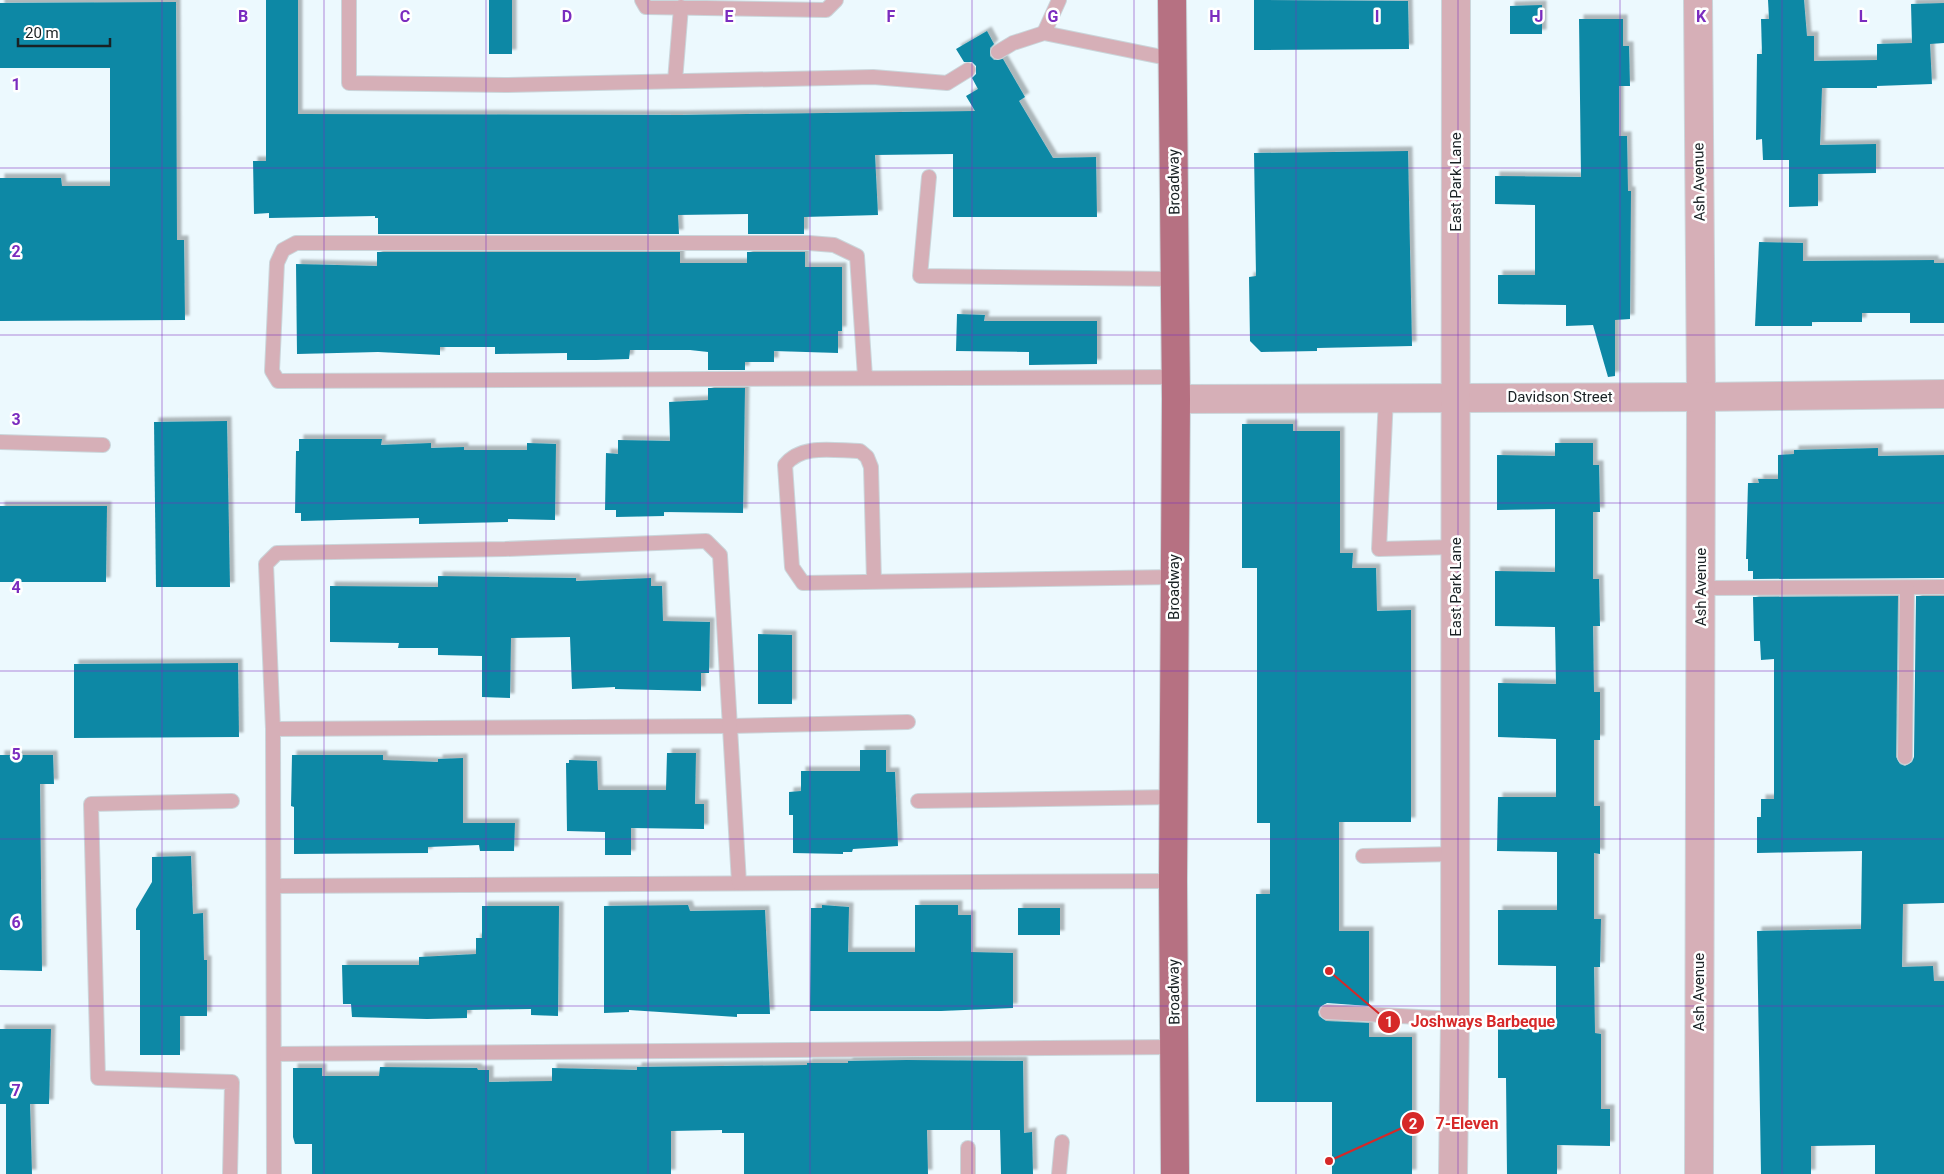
<svg xmlns="http://www.w3.org/2000/svg" width="1944" height="1174" viewBox="0 0 1944 1174" font-family="Roboto,sans-serif">
  <style>
    .building { fill: #0d88a5; filter: url(#shadow) }
    .lines { fill: none; stroke-linecap: round; stroke-linejoin: round }
    .service-casing { stroke: #cad6db; stroke-width: 16 }
    .minor-casing { stroke: #cad6db; stroke-width: 30 }
    .primary-casing { stroke: #cad6db; stroke-width: 30 }
    .service { stroke: #d6afb7; stroke-width: 14 }
    .minor { stroke: #d6afb7; stroke-width: 28 }
    .primary { stroke: #b67182; stroke-width: 28 }
    .grid { fill: none; stroke: #7b2cbf; stroke-width: 1; stroke-opacity: 0.55 }
    .labels { text-anchor: middle; dominant-baseline: central; stroke-width: 5; stroke-linejoin: round; paint-order: stroke }
    .street-label { font-size: 15px; fill: #192124; stroke: #fff }
    .grid-label { font-size: 16px; text-anchor: middle; font-weight: bold; fill: #7b2cbf; stroke: #fff; stroke-width: 5; stroke-linejoin: round; paint-order: stroke }
    .leader { fill: none; stroke: #d62828; stroke-width: 2 }
    .callout-dot { fill: #d62828; stroke: #fff; stroke-width: 2 }
    .mark-label { font-size: 15px; text-anchor: middle; font-weight: bold; fill: #fff }
    .callout-label { font-size: 16px; text-anchor: middle; font-weight: bold; fill: #d62828; stroke: #fff; stroke-width: 5; stroke-linejoin: round; paint-order: stroke }
  </style>
  <defs>
    <filter id="shadow"><feDropShadow dx="4.5" dy="-4.5" stdDeviation="1" flood-color="#0004"/></filter>
  </defs>
  <rect width="100%" height="100%" fill="#ecf9fe"/>
  <g class="building">
    <path d="M266 0H298V114L681 115 975 111 966 96 978 89 972 78 976 74V66L972 62H964L956 49 987 31 994 44 990 48V56L994 60 1003 59 1025 97 1019 101 1053 158 1096 157 1097 217H953V154L875 155 878 215 804 217V234H748V214L678 215 679 234H378V218H375V216L269 218V213L254 214 253 161H266Z"/>
    <rect x="489" y="0" width="23" height="54"/>
    <path d="M1254 0 1408 1 1409 49 1254 50Z"/>
    <path d="M1768 0H1804L1807 36H1814V61L1877 60V44L1912 43 1911 4 1944 3V43L1930 44 1932 84 1877 86V88H1822L1820 145 1876 144V173L1818 174V206L1789 207V160H1763L1762 139 1756 140 1757 54H1762L1761 19H1769Z"/>
    <path d="M176 2 177 240H184L185 320 0 321V178H61L62 186H110V68H0V3Z"/>
    <path d="M1542 5V34H1510V6Z"/>
    <path d="M1579 19H1623V46H1629L1630 86H1619V136H1627L1628 191H1631L1630 319 1615 320V376L1608 377 1593 325 1566 326V305L1498 304V275H1535V205L1495 204V176L1581 177Z"/>
    <path d="M1408 151 1412 346 1317 348V351L1261 352 1250 341 1249 277 1256 276 1254 153Z"/>
    <path d="M1759 242 1803 243V261L1934 260V263H1944V323H1910V313H1862V322H1812V326H1755Z"/>
    <path d="M377 252H680V263H747V252H805V267H842V331H838V353L774 351V362H745V370H708V352L690 350H630L629 359 596 360H567V353L495 354V347H440V355L378 352 297 354 296 264 377 266Z"/>
    <path d="M957 314 985 315 984 321H1097V364L1029 365V352L956 351Z"/>
    <path d="M708 388H745L743 513 664 512V516L616 517V510H605L606 453 618 454V440L670 441 669 402 708 400Z"/>
    <path d="M227 421 230 587H156L154 422Z"/>
    <path d="M1242 424H1293V431H1340V553H1353L1352 568H1376L1377 611 1411 610V822H1339V931H1369V1006L1327 1003 1320 1007 1318 1012 1319 1016 1326 1021 1369 1023V1037H1412V1174H1332V1102H1256V894H1270V823H1257V568H1242Z"/>
    <path d="M299 439H382L381 445 431 443V448L464 447V450H527V443L556 444 555 520 508 519V522L419 524V518L301 521V513H295L296 451H299Z"/>
    <path d="M1555 443H1593V465H1599L1600 512H1593V579H1599L1600 626H1593L1594 692H1600V740H1594V806H1600V854L1594 853V919H1601L1600 967H1594L1595 1033 1601 1034V1109H1610V1146L1557 1145V1174H1507L1506 1078H1498V1024H1556V966L1498 965V910H1557V852L1497 851 1498 797H1556V739L1498 737V683L1556 684 1555 627 1495 626V571L1555 572V509L1497 510V455L1555 456Z"/>
    <path d="M1878 448V456L1944 455V578L1753 579V571H1748V559H1746L1748 483H1759L1758 479H1778V455L1794 454V450Z"/>
    <path d="M0 506H107L106 582H0Z"/>
    <path d="M438 576 576 578V581L651 578V586H662L663 621 710 622 709 673H701V691L615 689V687L572 689 570 637 511 638 510 698 482 697V656L438 655V648H398L399 643 330 642V586L438 587Z"/>
    <path d="M1898 596 1896 757 1900 764 1905 766 1912 762 1914 757 1916 596H1944V903L1903 904 1902 967 1933 966 1934 981H1944V1174H1875V1145L1811 1146V1174H1761L1757 931 1861 929 1862 851 1757 853V817H1761V799H1774V659L1761 660 1760 641H1754L1753 597Z"/>
    <path d="M758 634 792 635V704H758Z"/>
    <path d="M238 663 239 737 74 738V664Z"/>
    <path d="M860 750H886V772H895L898 846 853 849 852 852H843V854L793 853V815H789V792L801 791V771H860Z"/>
    <path d="M667 753H696L695 804H704V829L631 828V855H605V832L567 831 566 763H569V760L597 761 598 790H666Z"/>
    <path d="M0 755H53L54 784H40L42 971 0 970Z"/>
    <path d="M292 755H383V760L438 762V759L463 758V823H515L514 851H480L479 845 428 847V853L294 854V807L291 806Z"/>
    <path d="M191 856 193 914 203 913 204 960H207V1016H180V1055H140V930H136V909L152 882V857Z"/>
    <path d="M688 905 690 911 765 910 770 1014H737V1017L629 1010V1012L604 1013V906Z"/>
    <path d="M822 905 849 907 848 952H915V905H958V915H971V952L1013 953V1008L941 1011H810L811 908H822Z"/>
    <path d="M482 906H559L558 1016 531 1015V1009L467 1010V1018L427 1019 352 1017 351 1004H343L342 965H419V957L476 954V938H482Z"/>
    <rect x="1018" y="908" width="42" height="27"/>
    <path d="M0 1029H51L49 1104H30L32 1174H6V1104H0Z"/>
    <path d="M907 1060 1023 1061 1024 1133 1032 1132 1033 1174H1001L1000 1130H927L928 1174H744V1133H722V1130L671 1131V1174H312V1144H295L293 1137V1068H322V1076H379L380 1067 477 1068 478 1070H489V1082L552 1081V1068L637 1070V1067L807 1065V1063H848V1061Z"/>
  </g>
  <g class="lines">
    <g class="service-casing">
      <g id="service">
        <path d="M349 0V83L505 85 873 77 947 83 968 70"/>
        <path d="M642 0 646 7 826 10 836 0"/>
        <path d="M1044 33 1059 0"/>
        <path d="M998 52 1013 43 1044 33 1172 59"/>
        <path d="M675 81 681 7"/>
        <path d="M929 177 920 276 1175 279"/>
        <path d="M865 377 857 256 834 245 809 243H296L283 250 277 263 272 371 278 381 1176 377"/>
        <path d="M1386 397 1379 549 1456 547"/>
        <path d="M0 442 103 445"/>
        <path d="M874 581 871 467 867 457 860 451C836 451 802 443 785 465L792 567 803 583 1174 577"/>
        <path d="M1701 588 1944 587"/>
        <path d="M273 729 731 726 908 722"/>
        <path d="M1905 757 1907 588"/>
        <path d="M918 801 1174 797"/>
        <path d="M1363 856 1455 854"/>
        <path d="M275 886 1173 881"/>
        <path d="M1327 1012 1455 1019"/>
        <path d="M274 1054 1175 1047"/>
        <path d="M968 1148V1174"/>
        <path d="M230 1174 232 1082 98 1078 91 804 232 801"/>
        <path d="M274 1174 273 729 266 564 277 553 505 549 706 541 720 555 739 883"/>
        <path d="M1059 1174 1062 1142"/>
      </g>
    </g>
    <g class="minor-casing">
      <g id="minor">
        <path d="M1698 0 1701 397 1699 1174"/>
        <path d="M1176 399 1701 397 1944 394"/>
        <path d="M1453 1174 1455 1019 1456 0"/>
      </g>
    </g>
    <g class="primary-casing">
      <path id="primary" d="M1172 0 1176 399 1173 881 1175 1174"/>
    </g>
    <use href="#service" class="service"/>
    <use href="#minor" class="minor"/>
    <use href="#primary" class="primary"/>
  </g>
  <path class="grid" d="M162 0V1174M324 0V1174M486 0V1174M648 0V1174M810 0V1174M972 0V1174M1134 0V1174M1296 0V1174M1458 0V1174M1620 0V1174M1782 0V1174M0 168H1944M0 335H1944M0 503H1944M0 671H1944M0 839H1944M0 1006H1944"/>
  <g class="labels">
    <g class="street-label">
      <text transform="translate(1174 182) rotate(-91)">Broadway</text>
      <text transform="translate(1456 182) rotate(-90)">East Park Lane</text>
      <text transform="translate(1699 182) rotate(-91)">Ash Avenue</text>
      <text x="1560" y="397">Davidson Street</text>
      <text transform="translate(1174 587) rotate(-90)">Broadway</text>
      <text transform="translate(1456 587) rotate(-90)">East Park Lane</text>
      <text transform="translate(1701 587) rotate(-90)">Ash Avenue</text>
      <text transform="translate(1174 992) rotate(-91)">Broadway</text>
      <text transform="translate(1699 992) rotate(-90)">Ash Avenue</text>
    </g>
  </g>
  <g class="grid-label">
    <text x="243" y="22">B</text>
    <text x="405" y="22">C</text>
    <text x="567" y="22">D</text>
    <text x="729" y="22">E</text>
    <text x="891" y="22">F</text>
    <text x="1053" y="22">G</text>
    <text x="1215" y="22">H</text>
    <text x="1377" y="22">I</text>
    <text x="1539" y="22">J</text>
    <text x="1701" y="22">K</text>
    <text x="1863" y="22">L</text>
    <text x="16" y="90">1</text>
    <text x="16" y="257">2</text>
    <text x="16" y="425">3</text>
    <text x="16" y="593">4</text>
    <text x="16" y="760">5</text>
    <text x="16" y="928">6</text>
    <text x="16" y="1096">7</text>
  </g>
  <path class="leader" d="M1329 971L1389 1022M1329 1161L1413 1123"/>
  <g class="callout-dot">
    <circle cx="1329" cy="971" r="5"/>
    <circle cx="1329" cy="1161" r="5"/>
    <circle cx="1389" cy="1022" r="12"/>
    <circle cx="1413" cy="1123" r="12"/>
  </g>
  <g class="mark-label">
    <text x="1389" y="1027">1</text>
    <text x="1413" y="1129">2</text>
  </g>
  <g class="callout-label">
    <text x="1483" y="1027">Joshways Barbeque</text>
    <text x="1467" y="1129">7-Eleven</text>
  </g>
  <path d="M18 38v8h92v-8" fill="none" stroke="#192124" stroke-width="2.5"/>
  <text x="25" y="38" font-size="15" fill="#192124" stroke="#ffffff" stroke-width="4" paint-order="stroke">20 m</text>
</svg>
